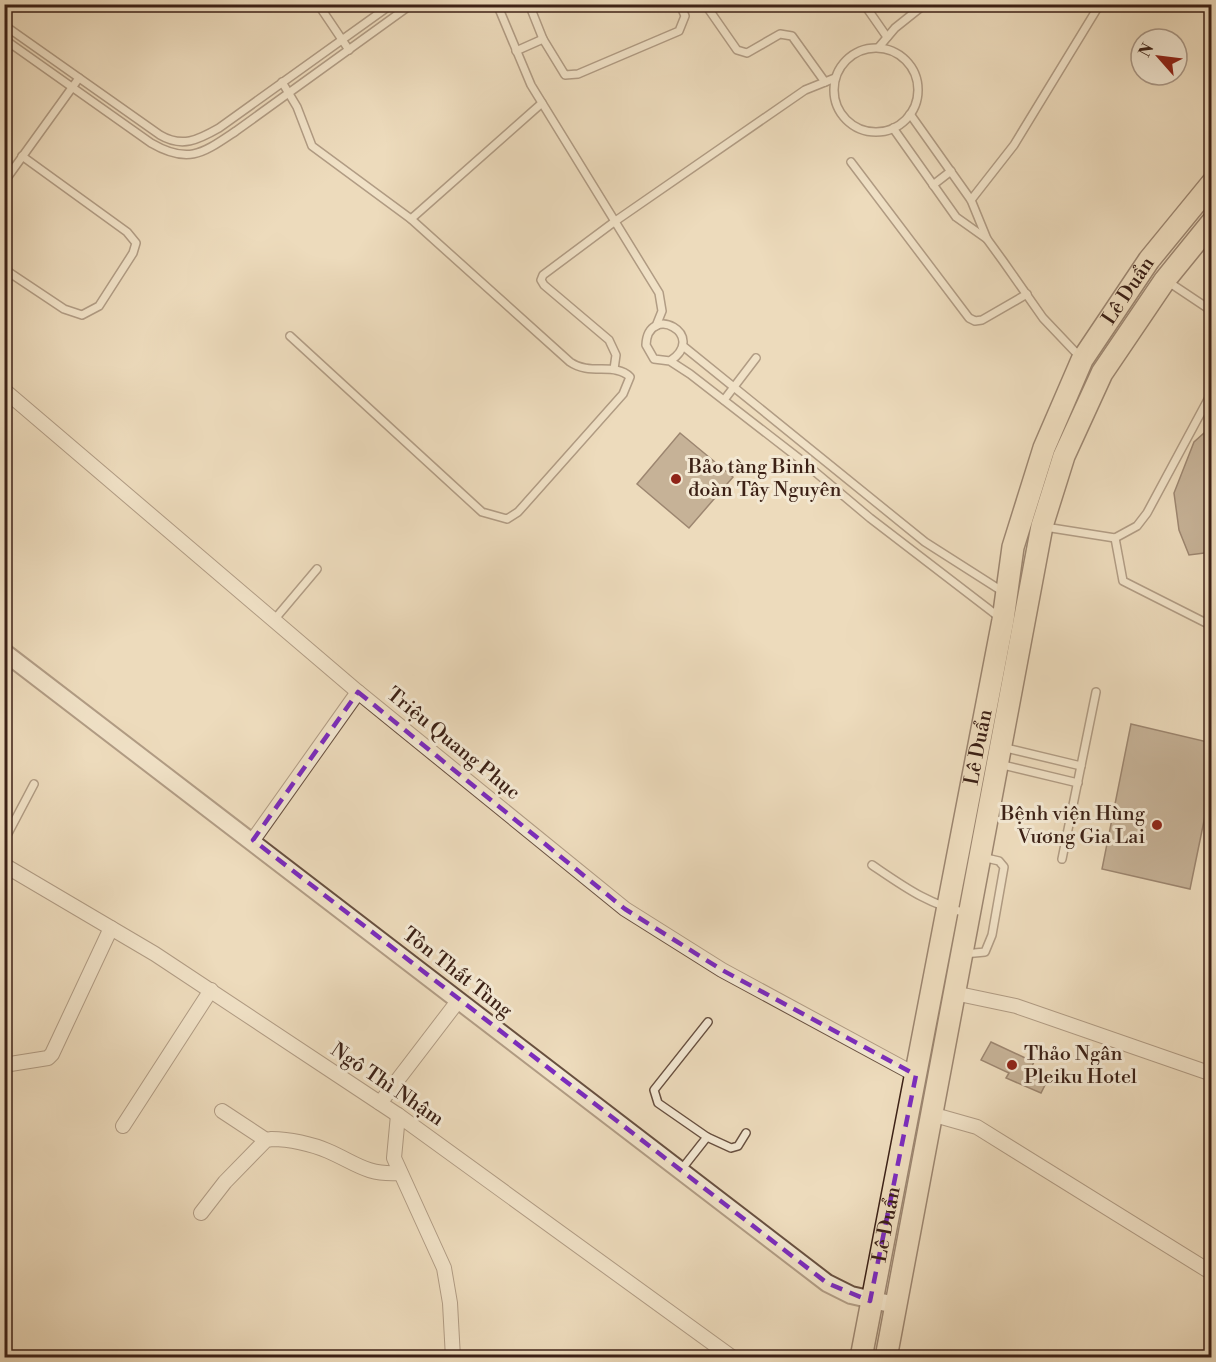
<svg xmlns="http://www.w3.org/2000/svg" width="1216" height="1362" viewBox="0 0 1216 1362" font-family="'Libre Bodoni',serif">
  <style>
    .building { fill: #98826c; stroke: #3c2116; stroke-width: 1.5 }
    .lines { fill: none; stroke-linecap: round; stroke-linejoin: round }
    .service-casing { stroke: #685040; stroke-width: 10 }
    .minor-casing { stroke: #685040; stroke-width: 16 }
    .tertiary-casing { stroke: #685040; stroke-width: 20 }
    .primary-casing { stroke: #3c2116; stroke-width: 24 }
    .service { stroke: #f3e8d3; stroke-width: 7 }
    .minor { stroke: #f3e8d3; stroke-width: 14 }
    .tertiary { stroke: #f3e8d3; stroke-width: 16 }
    .primary { stroke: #eddbbc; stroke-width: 21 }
    .marked { fill: none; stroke: #7b2cbf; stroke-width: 4.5; stroke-dasharray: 12 8; stroke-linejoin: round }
    .poi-dot { fill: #8f2418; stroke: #f3e8d3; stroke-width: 2 }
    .labels { text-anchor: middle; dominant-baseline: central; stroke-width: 6; stroke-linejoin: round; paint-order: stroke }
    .street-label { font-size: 20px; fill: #3c2116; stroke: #f3e8d3 }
    .poi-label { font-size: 20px; fill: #3c2116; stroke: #f3e8d3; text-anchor: start }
  </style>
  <rect width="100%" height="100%" fill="#eddbbc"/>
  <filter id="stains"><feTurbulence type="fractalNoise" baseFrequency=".00333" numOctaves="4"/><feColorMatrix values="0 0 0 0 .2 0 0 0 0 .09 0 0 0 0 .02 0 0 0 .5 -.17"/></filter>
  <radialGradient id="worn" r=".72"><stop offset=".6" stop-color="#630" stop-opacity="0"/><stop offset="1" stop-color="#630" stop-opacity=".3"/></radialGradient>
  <g class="building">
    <path d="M1212 426V552L1189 555 1179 530 1174 493 1194 442Z"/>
    <path d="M680 433 733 477 689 528 637 484Z"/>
    <path d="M1131 724 1212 743V782L1190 889 1102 869Z"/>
    <path d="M991 1042 1034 1062 1031 1068 1049 1077 1041 1093 1006 1078 1009 1073 981 1060Z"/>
  </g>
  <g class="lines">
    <g class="service-casing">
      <g id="service">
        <path d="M318 4 349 50"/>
        <path d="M497 4 531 85 659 293 662 311 656 326"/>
        <path d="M529 4 543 39 565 75 578 74 679 31 685 16 680 4"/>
        <path d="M705 4 737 50 747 53 780 34 792 36 825 82"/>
        <path d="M864 4 887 37"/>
        <path d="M4 25 160 135C182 148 198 140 219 128L392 4"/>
        <path d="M4 39 151 143C189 165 203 153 236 131L412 4"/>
        <path d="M879 47 895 28 925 4"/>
        <circle cx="876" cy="90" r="42"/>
        <path d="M516 51 543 39"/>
        <path d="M282 82 297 107 312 146 411 219 570 362C590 376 615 362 630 377L623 394 518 512 507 519 482 512 290 336"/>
        <path d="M910 114 971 200 987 239 1003 261 1043 318 1081 358"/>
        <path d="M893 128 956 217 987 239"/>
        <path d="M851 162 969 318 975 321 982 320 1027 294"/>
        <path d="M4 182 79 78"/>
        <path d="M933 185 951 171"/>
        <path d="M971 200 1014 145 1100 4"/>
        <path d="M411 219 542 103"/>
        <path d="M4 269 64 309 82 315 99 306 133 253 136 243 127 232 22 156"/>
        <path d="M1167 281 1212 311"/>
        <path d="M683 346 925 542 1005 593"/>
        <path d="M670 361C709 335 648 302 646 345L654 359 670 361 690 374 801 460 870 518 999 617"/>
        <path d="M614 369 616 355 609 340 544 285 541 280 543 275 614 222 805 90 835 78"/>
        <path d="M724 400 756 358"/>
        <path d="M1045 527 1115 538 1137 526 1147 513 1212 392"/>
        <path d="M1115 538 1123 581 1212 626"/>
        <path d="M274 620 317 569"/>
        <path d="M1002 747 1081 766"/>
        <path d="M999 764 1078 783"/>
        <path d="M4 841 34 784"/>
        <path d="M1062 859 1096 692"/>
        <path d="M872 865C903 886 930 906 968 913"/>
        <path d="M964 954 985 952 992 935 1004 867 999 861 982 857"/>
        <path d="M707 1137 731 1148 738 1146 746 1133"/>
        <path d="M681 1170 707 1137 658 1103 654 1090 708 1022"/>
      </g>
    </g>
    <g class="minor-casing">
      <g id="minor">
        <path d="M4 390 358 692 625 909 722 970 916 1075"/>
        <path d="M253 840 358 692"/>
        <path d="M4 865 155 954 398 1115 733 1358"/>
        <path d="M954 993 1016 1006 1212 1074"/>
        <path d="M4 1065 48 1058 52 1054 111 928"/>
        <path d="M380 1103 458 1001"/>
        <path d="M222 1111 266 1140"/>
        <path d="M931 1114 977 1127 1212 1273"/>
        <path d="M398 1115 394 1158 444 1268 450 1303 453 1358"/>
        <path d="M123 1126 211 990"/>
        <path d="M201 1213 225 1182 266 1140 272 1139C289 1139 312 1144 328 1151 356 1163 366 1175 399 1173"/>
      </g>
    </g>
    <g class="tertiary-casing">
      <path id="tertiary" d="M4 652 827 1283 851 1295 895 1305"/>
    </g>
    <g class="primary-casing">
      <g id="primary">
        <path id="s1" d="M861 1358 1003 620 1013 547 1044 448 1082 360 1149 260 1212 183"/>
        <path d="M886 1358 1042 526 1064 456 1102 373 1165 280 1212 222"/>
      </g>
    </g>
    <use href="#service" class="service"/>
    <use href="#minor" class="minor"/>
    <use href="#tertiary" class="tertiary"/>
    <use href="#primary" class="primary"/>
  </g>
  <path d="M0 0H1216V1362H0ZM358 692 625 909 722 970 916 1075 870 1301 827 1283 253 840Z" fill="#eddbbc" fill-opacity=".55" fill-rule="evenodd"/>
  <path class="marked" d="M358 692 625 909 722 970 916 1075 870 1301 827 1283 253 840Z"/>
  <g class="poi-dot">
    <circle cx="676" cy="479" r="6"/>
    <circle cx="1157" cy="825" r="6"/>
    <circle cx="1012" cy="1065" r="6"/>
  </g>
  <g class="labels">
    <g class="street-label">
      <text stroke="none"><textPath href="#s1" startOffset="1108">Lê Duẩn</textPath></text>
      <text transform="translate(453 744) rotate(39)">Triệu Quang Phục</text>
      <text stroke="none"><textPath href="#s1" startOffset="622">Lê Duẩn</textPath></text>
      <text transform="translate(457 973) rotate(38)">Tôn Thất Tùng</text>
      <text transform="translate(387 1085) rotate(34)">Ngô Thì Nhậm</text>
      <text stroke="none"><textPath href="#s1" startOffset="136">Lê Duẩn</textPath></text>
    </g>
    <g class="poi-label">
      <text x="688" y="467">Bảo tàng Binh<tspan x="688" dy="23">đoàn Tây Nguyên</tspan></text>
      <text x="1145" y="814" text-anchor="end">Bệnh viện Hùng<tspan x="1145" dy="23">Vương Gia Lai</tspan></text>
      <text x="1024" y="1054">Thảo Ngân<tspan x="1024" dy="23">Pleiku Hotel</tspan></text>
    </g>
  </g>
  <rect width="1216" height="1362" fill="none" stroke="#eddbbc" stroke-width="24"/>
  <rect x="6" y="6" width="1204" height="1350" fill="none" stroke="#3c2116" stroke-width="3"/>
  <rect x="12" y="12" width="1192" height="1338" fill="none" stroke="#3c2116" stroke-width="1.5"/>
  <g transform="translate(1159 57) rotate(298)"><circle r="28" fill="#f3e8d3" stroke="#aa9887" stroke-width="1.5"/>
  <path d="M0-4.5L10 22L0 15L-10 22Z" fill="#8f2418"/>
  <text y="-9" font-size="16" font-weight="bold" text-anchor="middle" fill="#3c2116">N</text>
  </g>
  <rect width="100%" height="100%" filter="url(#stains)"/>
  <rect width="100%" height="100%" fill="url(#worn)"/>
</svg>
